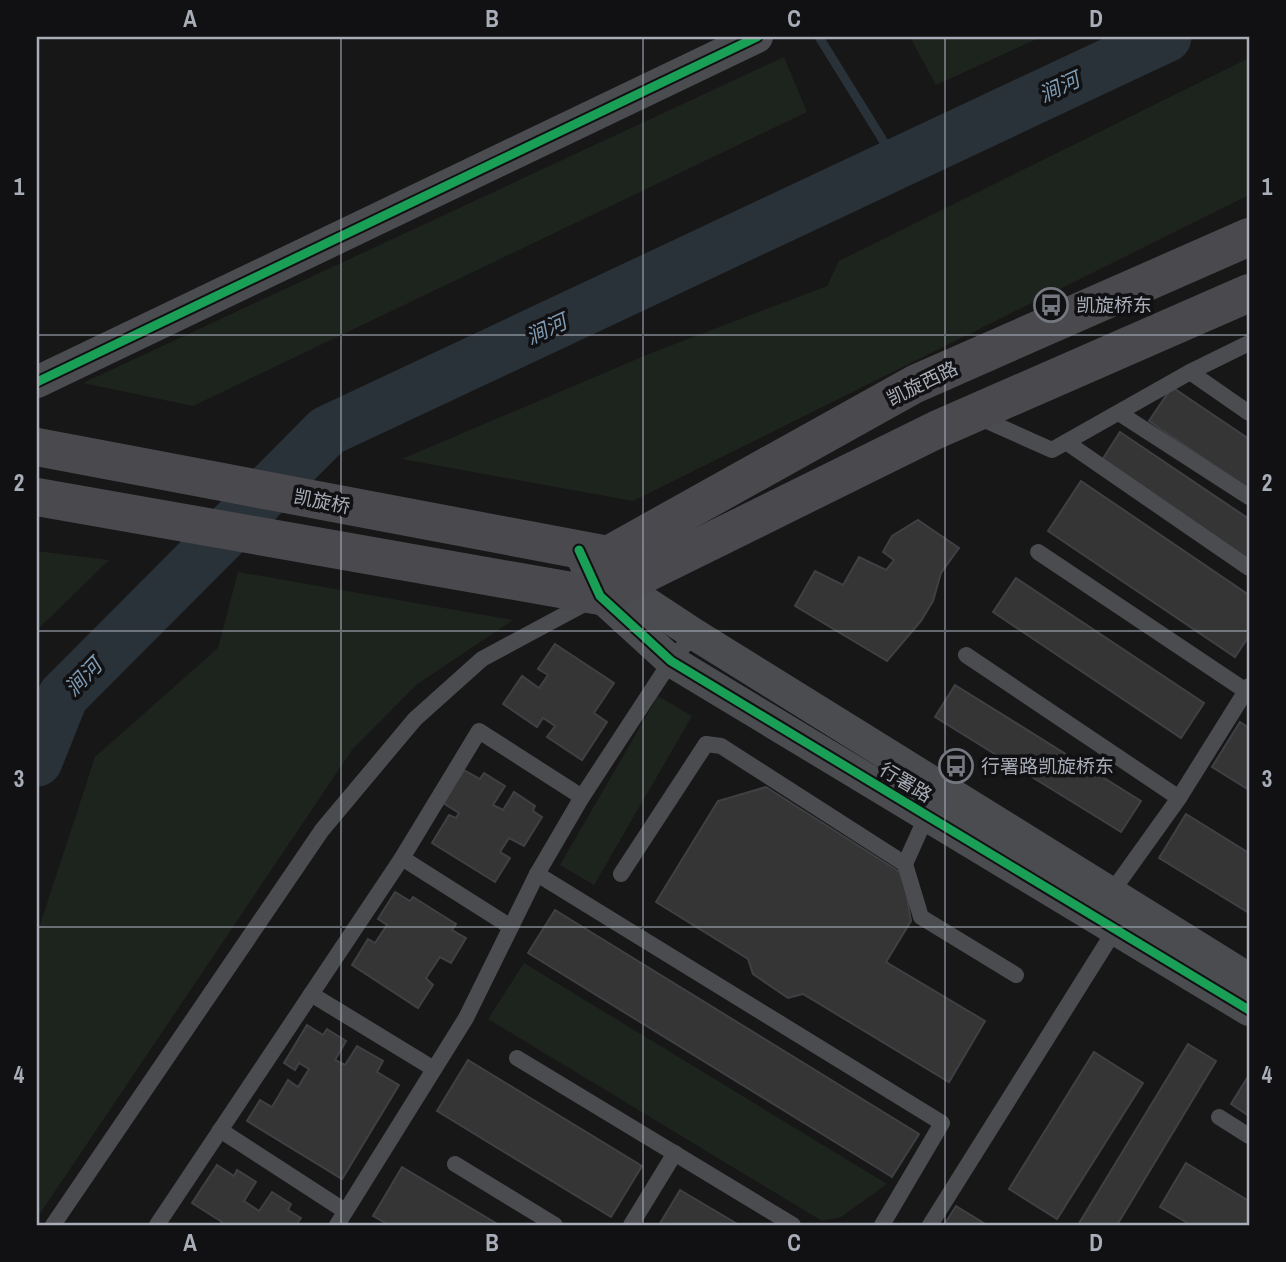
<svg xmlns="http://www.w3.org/2000/svg" width="1286" height="1262" viewBox="0 0 1286 1262" font-family="'Archivo Narrow','Noto Sans SC',sans-serif">
  <style>
    .green { fill: #1d241e }
    .lines { fill: none; stroke-linecap: round; stroke-linejoin: round }
    .stream { stroke: #2a3239; stroke-width: 9 }
    .river { stroke: #2a3239; stroke-width: 51 }
    .building { fill: #353536; stroke: #3f4043; stroke-width: 2 }
    .lane { stroke: #4b4c50; stroke-width: 16 }
    .street { stroke: #4b4c50; stroke-width: 32 }
    .secondary { stroke: #4a4a4e; stroke-width: 38 }
    .cycleway-casing { stroke: #111113; stroke-width: 13 }
    .cycleway { stroke: #1a9f57; stroke-width: 9 }
    .grid { fill: none; stroke: #a8adb8; stroke-width: 2; stroke-opacity: 0.55 }
    .labels { text-anchor: middle; dominant-baseline: central; stroke-width: 7; stroke-linejoin: round; paint-order: stroke }
    .poi-label { font-size: 19px; fill: #a8adb8; stroke: #111113; text-anchor: start }
    .street-label { font-size: 19px; fill: #a8adb8; stroke: #111113 }
    .water-label { font-size: 21px; font-style: italic; fill: #7f9bb3; stroke: #111113 }
    .neatline { fill: none; stroke: #a8adb8; stroke-width: 2.5 }
    .grid-label { font-size: 23px; text-anchor: middle; font-weight: bold; fill: #a8adb8 }
  </style>
  <rect width="100%" height="100%" fill="#171717"/>
  <g class="green">
    <path d="M910 37H1041L936 85Z"/>
    <path d="M784 57 807 112 193 406 83 383Z"/>
    <path d="M1249 58V195L633 501 402 459 651 353 827 286 839 261Z"/>
    <path d="M37 551 109 560 37 630Z"/>
    <path d="M238 572 513 620 416 685 352 750 37 1218V934L95 757 218 648Z"/>
    <path d="M658 696 692 716 594 885 560 865Z"/>
    <path d="M524 963 887 1184 841 1217 822 1221 488 1019Z"/>
  </g>
  <g class="lines">
    <path class="stream" d="M819 37 897 163"/>
    <path class="river" d="M37 761 63 696 327 431 1166 37"/>
  </g>
  <g class="building">
    <path d="M1172 387 1249 439V489L1149 421Z"/>
    <path d="M1120 432 1249 519V560L1102 460Z"/>
    <path d="M1081 481 1249 595V636L1235 657 1048 531Z"/>
    <path d="M918 520 959 548 941 573 933 601 921 621 887 661 795 606 815 571 843 585 859 557 886 570 894 560 883 552 892 536Z"/>
    <path d="M1016 578 1204 703 1181 738 993 612Z"/>
    <path d="M555 644 614 683 594 713 607 722 582 760 547 737 555 726 543 718 537 727 503 704 522 676 539 688 548 675 538 669Z"/>
    <path d="M955 685 1141 801 1121 832 935 717Z"/>
    <path d="M1240 722 1249 728V790L1212 767Z"/>
    <path d="M464 770 480 779 484 773 505 786 493 805 503 810 514 792 535 806 533 811 542 817 524 846 509 838 500 852 510 858 495 882 432 843 449 815 456 818 459 813 443 803Z"/>
    <path d="M766 787 903 874 911 921 886 962 985 1021 949 1082 803 994 788 998 753 974 748 959 656 902 718 801Z"/>
    <path d="M1186 814 1249 853V913L1159 858Z"/>
    <path d="M395 892 410 901 413 897 456 924 452 930 466 938 451 963 440 957 426 978 433 985 418 1008 352 965 368 939 375 943 387 925 378 919Z"/>
    <path d="M555 910 919 1134 892 1177 528 953Z"/>
    <path d="M307 1025 323 1035 327 1029 346 1041 335 1060 345 1065 357 1046 383 1061 377 1072 399 1085 342 1179 247 1121 260 1100 272 1107 288 1080 298 1087 309 1069 299 1063 295 1070 284 1063Z"/>
    <path d="M1188 1044 1216 1061 1117 1225H1078Z"/>
    <path d="M1094 1052 1143 1083 1057 1219 1009 1189Z"/>
    <path d="M468 1060 642 1166 611 1217 437 1111Z"/>
    <path d="M1249 1075V1116L1231 1104Z"/>
    <path d="M1186 1163 1249 1201V1225H1191L1160 1207Z"/>
    <path d="M217 1165 234 1176 237 1170 256 1182 244 1201 259 1211 272 1192 291 1204 288 1210 301 1218 296 1225H220L222 1222 192 1203Z"/>
    <path d="M402 1167 499 1225H389L373 1216Z"/>
    <path d="M680 1190 739 1225H659Z"/>
    <path d="M956 1206 987 1225H944Z"/>
  </g>
  <g class="lines">
    <g class="lane">
      <path d="M1190 372 1249 413"/>
      <path d="M1119 413 1249 497"/>
      <path d="M978 417 1052 450 1190 372 1249 343"/>
      <path d="M1066 442 1249 568"/>
      <path d="M1038 552 1249 693"/>
      <path d="M966 655 1179 798"/>
      <path d="M402 858 511 927"/>
      <path d="M905 864 927 815"/>
      <path d="M537 874 942 1123 882 1225"/>
      <path d="M621 874 706 744 721 746 905 864 921 917 1016 975"/>
      <path d="M1111 893 1179 798 1249 686"/>
      <path d="M311 994 434 1069"/>
      <path d="M517 1058 793 1225"/>
      <path d="M1219 1117 1249 1136"/>
      <path d="M220 1130 345 1211"/>
      <path d="M455 1164 555 1225"/>
      <path d="M53 1225 322 830 415 719 482 659 588 602"/>
      <path d="M157 1225 402 858 479 731 582 797"/>
      <path d="M337 1225 466 1018 537 874 582 797 671 661 694 634"/>
      <path d="M631 1225 675 1153"/>
      <path d="M930 1225 1118 925"/>
    </g>
    <g class="street">
      <path d="M37 382 757 37"/>
      <path d="M579 550 600 596 671 661 1249 1010"/>
      <path d="M613 567 621 586 694 634 1249 979"/>
    </g>
    <g class="secondary">
      <path d="M37 447 608 555 915 384 1249 237"/>
      <path d="M37 497 600 596 936 430 1249 293"/>
    </g>
    <g class="cycleway-casing">
      <g id="cycleway">
        <path d="M37 382 757 37"/>
        <path d="M579 550 600 596 671 661 1249 1010"/>
      </g>
    </g>
    <use href="#cycleway" class="cycleway"/>
  </g>
  <path class="grid" d="M341 37V1225M643 37V1225M945 37V1225M37 335H1249M37 631H1249M37 927H1249"/>
  <defs>
    <g id="bus-ring" transform="scale(1.75)"><circle r="9.5" fill="#111113" stroke="#757880" stroke-width="1.5"/><path d="M-5-6H5V4H4V6H2V4H-2V6H-4V4H-5ZM-3.5-4V0h7V-4ZM-3.5 1.2v1.5H-2V1.2ZM2 1.2v1.5H3.5V1.2Z" fill="#757880"/></g>
  </defs>
  <g fill-rule="evenodd">
    <use href="#bus-ring" x="1051" y="305"/>
    <use href="#bus-ring" x="956" y="766"/>
  </g>
  <g class="labels">
    <g class="poi-label">
      <text x="1076" y="305">凯旋桥东</text>
      <text x="981" y="766">行署路凯旋桥东</text>
    </g>
    <g class="street-label">
      <text transform="translate(922 383) rotate(-26)">凯旋西路</text>
      <text transform="translate(322 501) rotate(11)">凯旋桥</text>
      <text transform="translate(906 782) rotate(31)">行署路</text>
    </g>
    <g class="water-label">
      <text transform="translate(1059 87) rotate(-25)">涧河</text>
      <text transform="translate(546 329) rotate(-25)">涧河</text>
      <text transform="translate(83 677) rotate(-46)">涧河</text>
    </g>
  </g>
  <rect width="1286" height="1262" fill="none" stroke="#111113" stroke-width="77"/>
  <rect x="38" y="38" width="1210" height="1186" class="neatline"/>
  <g class="grid-label">
    <text x="190" y="27">A</text>
    <text x="492" y="27">B</text>
    <text x="794" y="27">C</text>
    <text x="1096" y="27">D</text>
    <text x="19" y="195">1</text>
    <text x="1267" y="195">1</text>
    <text x="19" y="491">2</text>
    <text x="1267" y="491">2</text>
    <text x="19" y="787">3</text>
    <text x="1267" y="787">3</text>
    <text x="19" y="1083">4</text>
    <text x="1267" y="1083">4</text>
    <text x="190" y="1251">A</text>
    <text x="492" y="1251">B</text>
    <text x="794" y="1251">C</text>
    <text x="1096" y="1251">D</text>
  </g>
</svg>
